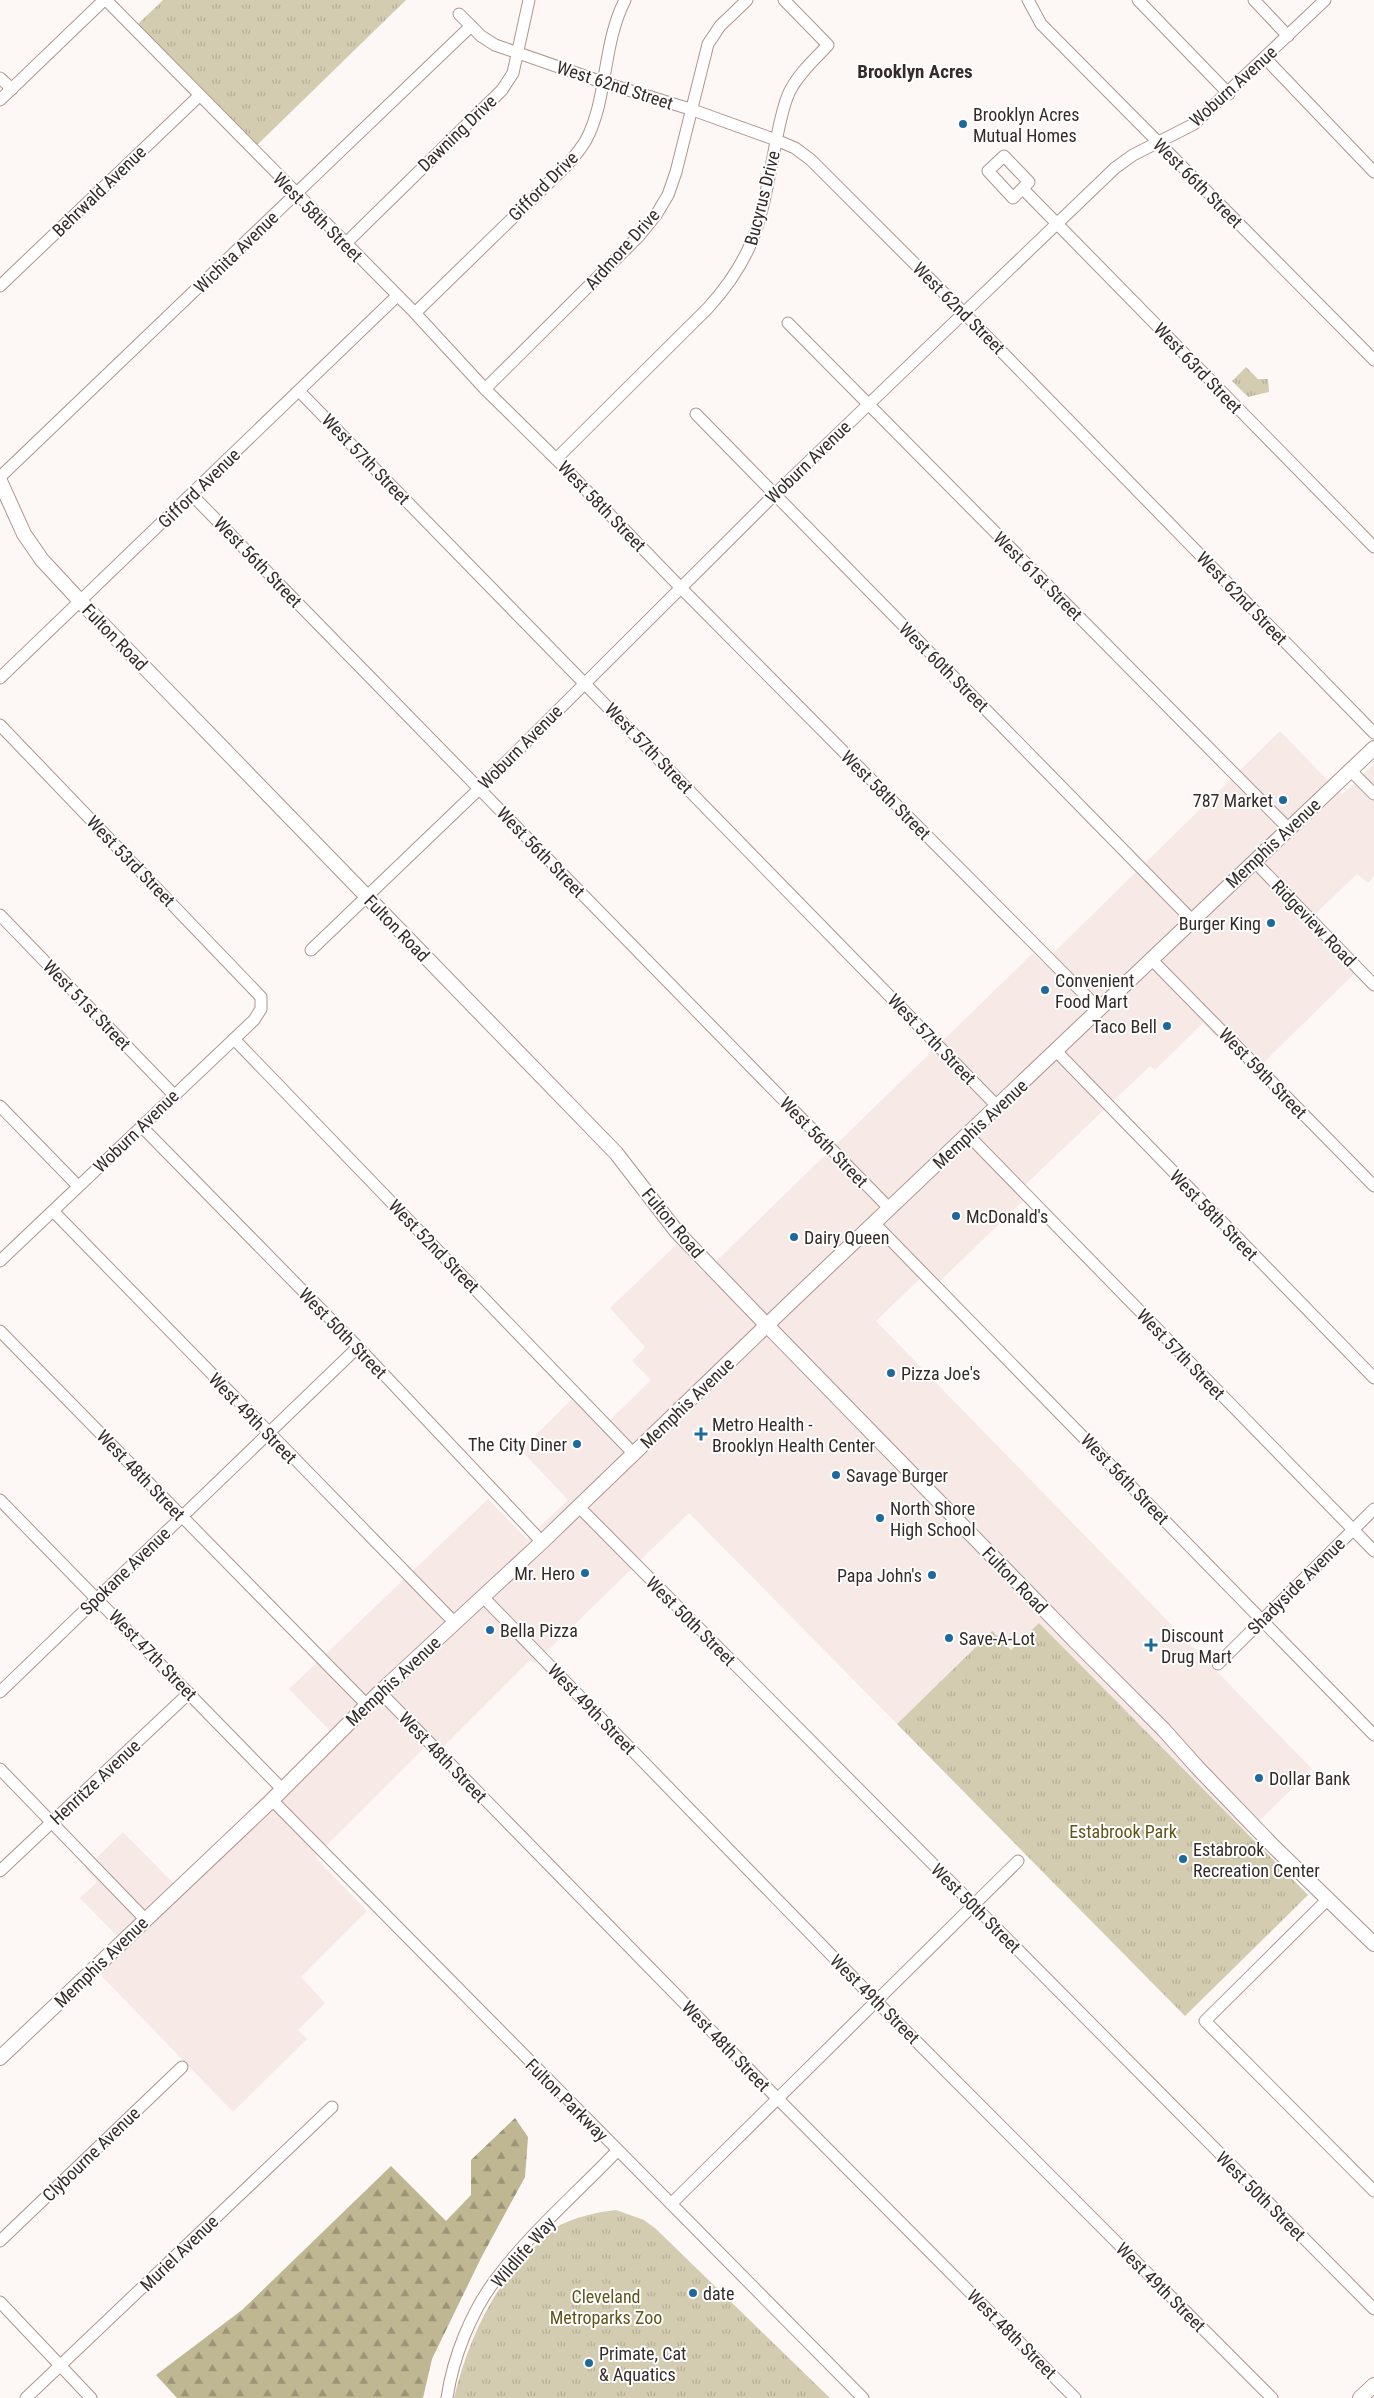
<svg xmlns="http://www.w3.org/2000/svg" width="1374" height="2398" viewBox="0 0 1374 2398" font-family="'Roboto Condensed',sans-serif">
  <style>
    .built { fill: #f7e9e5 }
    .forest { fill: url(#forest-firs) }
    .park { fill: url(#park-tufts) }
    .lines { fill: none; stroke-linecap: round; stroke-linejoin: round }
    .minor-casing { stroke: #ad958f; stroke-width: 13 }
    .major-casing { stroke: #ad958f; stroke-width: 16 }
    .minor { stroke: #fff; stroke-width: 11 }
    .major { stroke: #fff; stroke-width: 14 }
    .poi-dot { fill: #1e699c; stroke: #fff; stroke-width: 2 }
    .labels { text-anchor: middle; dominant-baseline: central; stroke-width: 4; stroke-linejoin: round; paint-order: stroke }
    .street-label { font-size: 18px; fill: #352b28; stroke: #fff }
    .poi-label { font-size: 18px; fill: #352b28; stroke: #fff; text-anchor: start }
    .park-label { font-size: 18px; fill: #625418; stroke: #fff }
    .neighbourhood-label { font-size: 19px; font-weight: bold; fill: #352b28; stroke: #fff }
  </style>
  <defs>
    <pattern id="forest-firs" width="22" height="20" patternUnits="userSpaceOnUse" patternTransform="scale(1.25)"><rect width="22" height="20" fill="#bfb692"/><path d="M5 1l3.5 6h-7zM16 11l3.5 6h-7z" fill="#9c9477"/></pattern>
    <pattern id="park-tufts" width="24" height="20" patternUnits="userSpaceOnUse" patternTransform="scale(1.25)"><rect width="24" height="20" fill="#d3ccb0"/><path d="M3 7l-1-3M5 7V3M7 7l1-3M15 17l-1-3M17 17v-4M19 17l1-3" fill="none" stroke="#b6af97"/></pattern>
  </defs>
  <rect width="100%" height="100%" fill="#fdf8f6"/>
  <path class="built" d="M1280 731 1342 795 1374 764V876L1368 883 1357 874 1307 922 1355 973 1253 1073 1203 1023 1155 1070 1150 1066 1023 1187 1030 1194 934 1287 923 1276 876 1321 1312 1769 1247 1833 1039 1623 1011 1650 991 1631 897 1724 689 1513 535 1663 530 1660 440 1750 431 1741 315 1857 367 1911 301 1977 325 2003 298 2030 307 2039 233 2112 91 1965 119 1938 80 1898 97 1882 85 1869 123 1832 174 1884 330 1731 289 1689 488 1499 527 1539 568 1500 521 1450 572 1399 601 1429 651 1380 632 1361 645 1347 610 1308 677 1244 704 1273 1033 953 1043 963Z"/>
  <path class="forest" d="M515 2118 528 2137 525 2177 481 2258 432 2359 423 2398H177L156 2375 242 2310 391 2166 446 2221 471 2195V2160Z"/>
  <g class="park">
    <path d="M163 0H406L255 147 137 25Z"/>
    <path d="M1246 367 1258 379H1268L1269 392 1248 397 1232 381Z"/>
    <path d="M1039 1623 1308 1895 1185 2016 897 1724 992 1631 1011 1650Z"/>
    <path d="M616 2210 644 2220 656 2229 830 2398H454C468 2340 494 2282 540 2242 546 2237 553 2228 560 2225 577 2217 597 2212 616 2210Z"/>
  </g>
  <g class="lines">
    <g class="minor-casing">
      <g id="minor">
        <path d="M106 0 415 313 485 389 556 459 681 588 1100 1010"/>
        <path d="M1028 0 1041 24 1374 360"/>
        <path d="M1138 0 1229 94"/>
        <path d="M1254 0 1288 36"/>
        <path d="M459 14 481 36 495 45 602 82 690 109 776 140 795 148 811 160 963 312 1374 733"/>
        <path d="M1265 58 1374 172"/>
        <path d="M0 78 12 89"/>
        <path d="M0 100 104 0"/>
        <path d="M1004 156 1029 182 1013 198 988 171Z"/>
        <path d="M1023 189 1374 547"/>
        <path d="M345 244 502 90 513 73 529 0"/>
        <path d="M0 286 199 96"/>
        <path d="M415 313 567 165C574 157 581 149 586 140 608 99 602 45 625 0"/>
        <path d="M788 323 1288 828"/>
        <path d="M485 389 639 236 656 215 668 195 676 172 708 44 720 26 747 0"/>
        <path d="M299 391 998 1107"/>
        <path d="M696 414 1192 920"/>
        <path d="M556 459 708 308C756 255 761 219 774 152 777 136 783 102 791 89 800 72 815 59 828 45L784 0"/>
        <path d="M0 477 471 26"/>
        <path d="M192 495 890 1209"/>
        <path d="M0 678 397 296"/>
        <path d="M0 725 261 997V1009L254 1020 0 1261"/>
        <path d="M1350 770 1374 794"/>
        <path d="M1254 861 1374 985"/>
        <path d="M0 915 174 1095"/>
        <path d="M311 950 479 789 774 495 1115 168 1133 155 1194 124 1325 0"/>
        <path d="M1152 960 1374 1186"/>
        <path d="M234 1039 634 1454"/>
        <path d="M1056 1051 1374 1378"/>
        <path d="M0 1106 78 1186"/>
        <path d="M142 1127 358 1347 542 1542"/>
        <path d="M968 1135 1374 1551"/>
        <path d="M53 1211 455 1623"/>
        <path d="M875 1224 1374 1735"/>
        <path d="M0 1331 367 1705"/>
        <path d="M0 1500 283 1790"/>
        <path d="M579 1507 1374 2309"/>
        <path d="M483 1597 877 2002 1272 2398"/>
        <path d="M1218 1664 1374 1509"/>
        <path d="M0 1692 358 1347"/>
        <path d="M380 1692 779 2100 1075 2398"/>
        <path d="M0 1769 145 1919"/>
        <path d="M272 1800 863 2398"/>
        <path d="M0 1871 189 1693"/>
        <path d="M1328 1899 1205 2021 1374 2191"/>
        <path d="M672 2203 1018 1861"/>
        <path d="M0 2241 182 2067"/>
        <path d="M0 2302 91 2398"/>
        <path d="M26 2398 332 2107"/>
        <path d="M447 2398C453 2357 471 2312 496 2279 530 2233 578 2192 617 2151"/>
      </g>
    </g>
    <g class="major-casing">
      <g id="major">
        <path d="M0 481 24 534 42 560 81 602 616 1153 677 1232 756 1314 1076 1642 1164 1730 1197 1767 1273 1846 1374 1944"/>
        <path d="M0 2058 272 1800 380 1692 542 1542 793 1300 1374 748"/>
        <path d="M1360 2398 1374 2385"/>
      </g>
    </g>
    <use href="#minor" class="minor"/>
    <use href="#major" class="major"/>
  </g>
  <g class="poi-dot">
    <circle cx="963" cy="124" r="5"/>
    <circle cx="1283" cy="800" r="5"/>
    <circle cx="1271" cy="923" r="5"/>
    <circle cx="1045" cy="990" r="5"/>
    <circle cx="1167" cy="1026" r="5"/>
    <circle cx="956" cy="1216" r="5"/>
    <circle cx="794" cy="1237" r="5"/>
    <circle cx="891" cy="1373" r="5"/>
    <path d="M698.5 1426.5h5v5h5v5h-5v5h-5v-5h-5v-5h5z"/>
    <circle cx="577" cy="1444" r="5"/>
    <circle cx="836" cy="1475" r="5"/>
    <circle cx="880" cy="1518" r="5"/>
    <circle cx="585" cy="1573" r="5"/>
    <circle cx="932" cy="1575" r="5"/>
    <circle cx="490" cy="1630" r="5"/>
    <circle cx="949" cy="1638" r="5"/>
    <path d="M1148.5 1637.5h5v5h5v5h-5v5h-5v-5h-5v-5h5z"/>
    <circle cx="1259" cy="1778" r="5"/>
    <circle cx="1183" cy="1859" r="5"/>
    <circle cx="693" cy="2293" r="5"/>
    <circle cx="589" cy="2363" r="5"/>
  </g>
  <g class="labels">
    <g class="street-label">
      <text transform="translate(615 85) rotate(18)">West 62nd Street</text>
      <text transform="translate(1233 86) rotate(-42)">Woburn Avenue</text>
      <text transform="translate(457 133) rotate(-44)">Dawning Drive</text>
      <text transform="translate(1198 183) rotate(45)">West 66th Street</text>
      <text transform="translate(543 186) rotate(-45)">Gifford Drive</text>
      <text transform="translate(99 191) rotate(-44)">Behrwald Avenue</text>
      <text transform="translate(762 198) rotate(-76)">Bucyrus Drive</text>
      <text transform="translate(318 217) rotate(45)">West 58th Street</text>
      <text transform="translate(622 249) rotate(-48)">Ardmore Drive</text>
      <text transform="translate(236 252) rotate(-44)">Wichita Avenue</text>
      <text transform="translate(959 308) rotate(45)">West 62nd Street</text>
      <text transform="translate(1198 368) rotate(46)">West 63rd Street</text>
      <text transform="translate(366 459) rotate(46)">West 57th Street</text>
      <text transform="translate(808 462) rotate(-44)">Woburn Avenue</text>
      <text transform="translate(199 488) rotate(-44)">Gifford Avenue</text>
      <text transform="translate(602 506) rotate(46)">West 58th Street</text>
      <text transform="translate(258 562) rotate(46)">West 56th Street</text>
      <text transform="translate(1038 576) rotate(45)">West 61st Street</text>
      <text transform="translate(1242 598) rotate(46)">West 62nd Street</text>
      <text transform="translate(115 637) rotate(46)">Fulton Road</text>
      <text transform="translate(944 667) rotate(45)">West 60th Street</text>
      <text transform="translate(520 747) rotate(-45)">Woburn Avenue</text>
      <text transform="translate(649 748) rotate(46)">West 57th Street</text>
      <text transform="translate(886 795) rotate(45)">West 58th Street</text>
      <text transform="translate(1273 843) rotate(-43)">Memphis Avenue</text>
      <text transform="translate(541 852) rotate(46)">West 56th Street</text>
      <text transform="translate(131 861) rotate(46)">West 53rd Street</text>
      <text transform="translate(1314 923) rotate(46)">Ridgeview Road</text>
      <text transform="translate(397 928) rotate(46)">Fulton Road</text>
      <text transform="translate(87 1005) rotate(46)">West 51st Street</text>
      <text transform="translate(932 1039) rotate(46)">West 57th Street</text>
      <text transform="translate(1263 1073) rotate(46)">West 59th Street</text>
      <text transform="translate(980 1124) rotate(-43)">Memphis Avenue</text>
      <text transform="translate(136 1131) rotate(-44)">Woburn Avenue</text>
      <text transform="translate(824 1142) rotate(46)">West 56th Street</text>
      <text transform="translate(1214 1215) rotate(46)">West 58th Street</text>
      <text transform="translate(673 1223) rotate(50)">Fulton Road</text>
      <text transform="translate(434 1246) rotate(46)">West 52nd Street</text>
      <text transform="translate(343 1333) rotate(46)">West 50th Street</text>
      <text transform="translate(1181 1354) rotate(46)">West 57th Street</text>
      <text transform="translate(687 1403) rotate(-44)">Memphis Avenue</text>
      <text transform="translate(253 1418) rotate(46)">West 49th Street</text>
      <text transform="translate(141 1475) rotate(46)">West 48th Street</text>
      <text transform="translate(1125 1479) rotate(46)">West 56th Street</text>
      <text transform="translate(125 1571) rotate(-44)">Spokane Avenue</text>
      <text transform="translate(1015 1580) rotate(46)">Fulton Road</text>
      <text transform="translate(1296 1586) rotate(-45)">Shadyside Avenue</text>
      <text transform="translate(691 1621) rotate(45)">West 50th Street</text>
      <text transform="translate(153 1655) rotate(46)">West 47th Street</text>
      <text transform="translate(393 1681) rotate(-43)">Memphis Avenue</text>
      <text transform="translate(592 1709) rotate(46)">West 49th Street</text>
      <text transform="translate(443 1757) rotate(46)">West 48th Street</text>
      <text transform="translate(95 1782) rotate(-43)">Henritze Avenue</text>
      <text transform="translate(976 1908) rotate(45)">West 50th Street</text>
      <text transform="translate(101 1962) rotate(-44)">Memphis Avenue</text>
      <text transform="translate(875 1999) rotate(45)">West 49th Street</text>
      <text transform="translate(726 2046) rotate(46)">West 48th Street</text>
      <text transform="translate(567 2100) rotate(45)">Fulton Parkway</text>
      <text transform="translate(91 2154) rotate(-44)">Clybourne Avenue</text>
      <text transform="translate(1261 2196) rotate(45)">West 50th Street</text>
      <text transform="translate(523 2252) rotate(-49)">Wildlife Way</text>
      <text transform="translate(179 2253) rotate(-44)">Muriel Avenue</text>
      <text transform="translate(1161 2287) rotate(45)">West 49th Street</text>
      <text transform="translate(1012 2334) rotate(45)">West 48th Street</text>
    </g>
    <g class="poi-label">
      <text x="973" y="114">Brooklyn Acres<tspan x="973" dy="21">Mutual Homes</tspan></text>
      <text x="1273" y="800" text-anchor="end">787 Market</text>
      <text x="1261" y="923" text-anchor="end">Burger King</text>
      <text x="1055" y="980">Convenient<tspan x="1055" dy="21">Food Mart</tspan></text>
      <text x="1157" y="1026" text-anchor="end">Taco Bell</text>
      <text x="966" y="1216">McDonald's</text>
      <text x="804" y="1237">Dairy Queen</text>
      <text x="901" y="1373">Pizza Joe's</text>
      <text x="712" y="1424">Metro Health -<tspan x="712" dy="21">Brooklyn Health Center</tspan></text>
      <text x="567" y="1444" text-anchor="end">The City Diner</text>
      <text x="846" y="1475">Savage Burger</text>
      <text x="890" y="1508">North Shore<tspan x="890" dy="21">High School</tspan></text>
      <text x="575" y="1573" text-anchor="end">Mr. Hero</text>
      <text x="922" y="1575" text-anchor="end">Papa John's</text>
      <text x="500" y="1630">Bella Pizza</text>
      <text x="1161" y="1635">Discount<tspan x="1161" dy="21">Drug Mart</tspan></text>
      <text x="959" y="1638">Save-A-Lot</text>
      <text x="1269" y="1778">Dollar Bank</text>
      <text x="1193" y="1849">Estabrook<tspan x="1193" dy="21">Recreation Center</tspan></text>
      <text x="703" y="2293">date</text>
      <text x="599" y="2353">Primate, Cat<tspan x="599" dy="21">&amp; Aquatics</tspan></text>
    </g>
    <g class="park-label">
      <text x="1123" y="1831">Estabrook Park</text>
      <text x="606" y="2296">Cleveland<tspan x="606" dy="21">Metroparks Zoo</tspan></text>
    </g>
    <g class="neighbourhood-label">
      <text x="915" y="71">Brooklyn Acres</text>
    </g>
  </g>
</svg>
